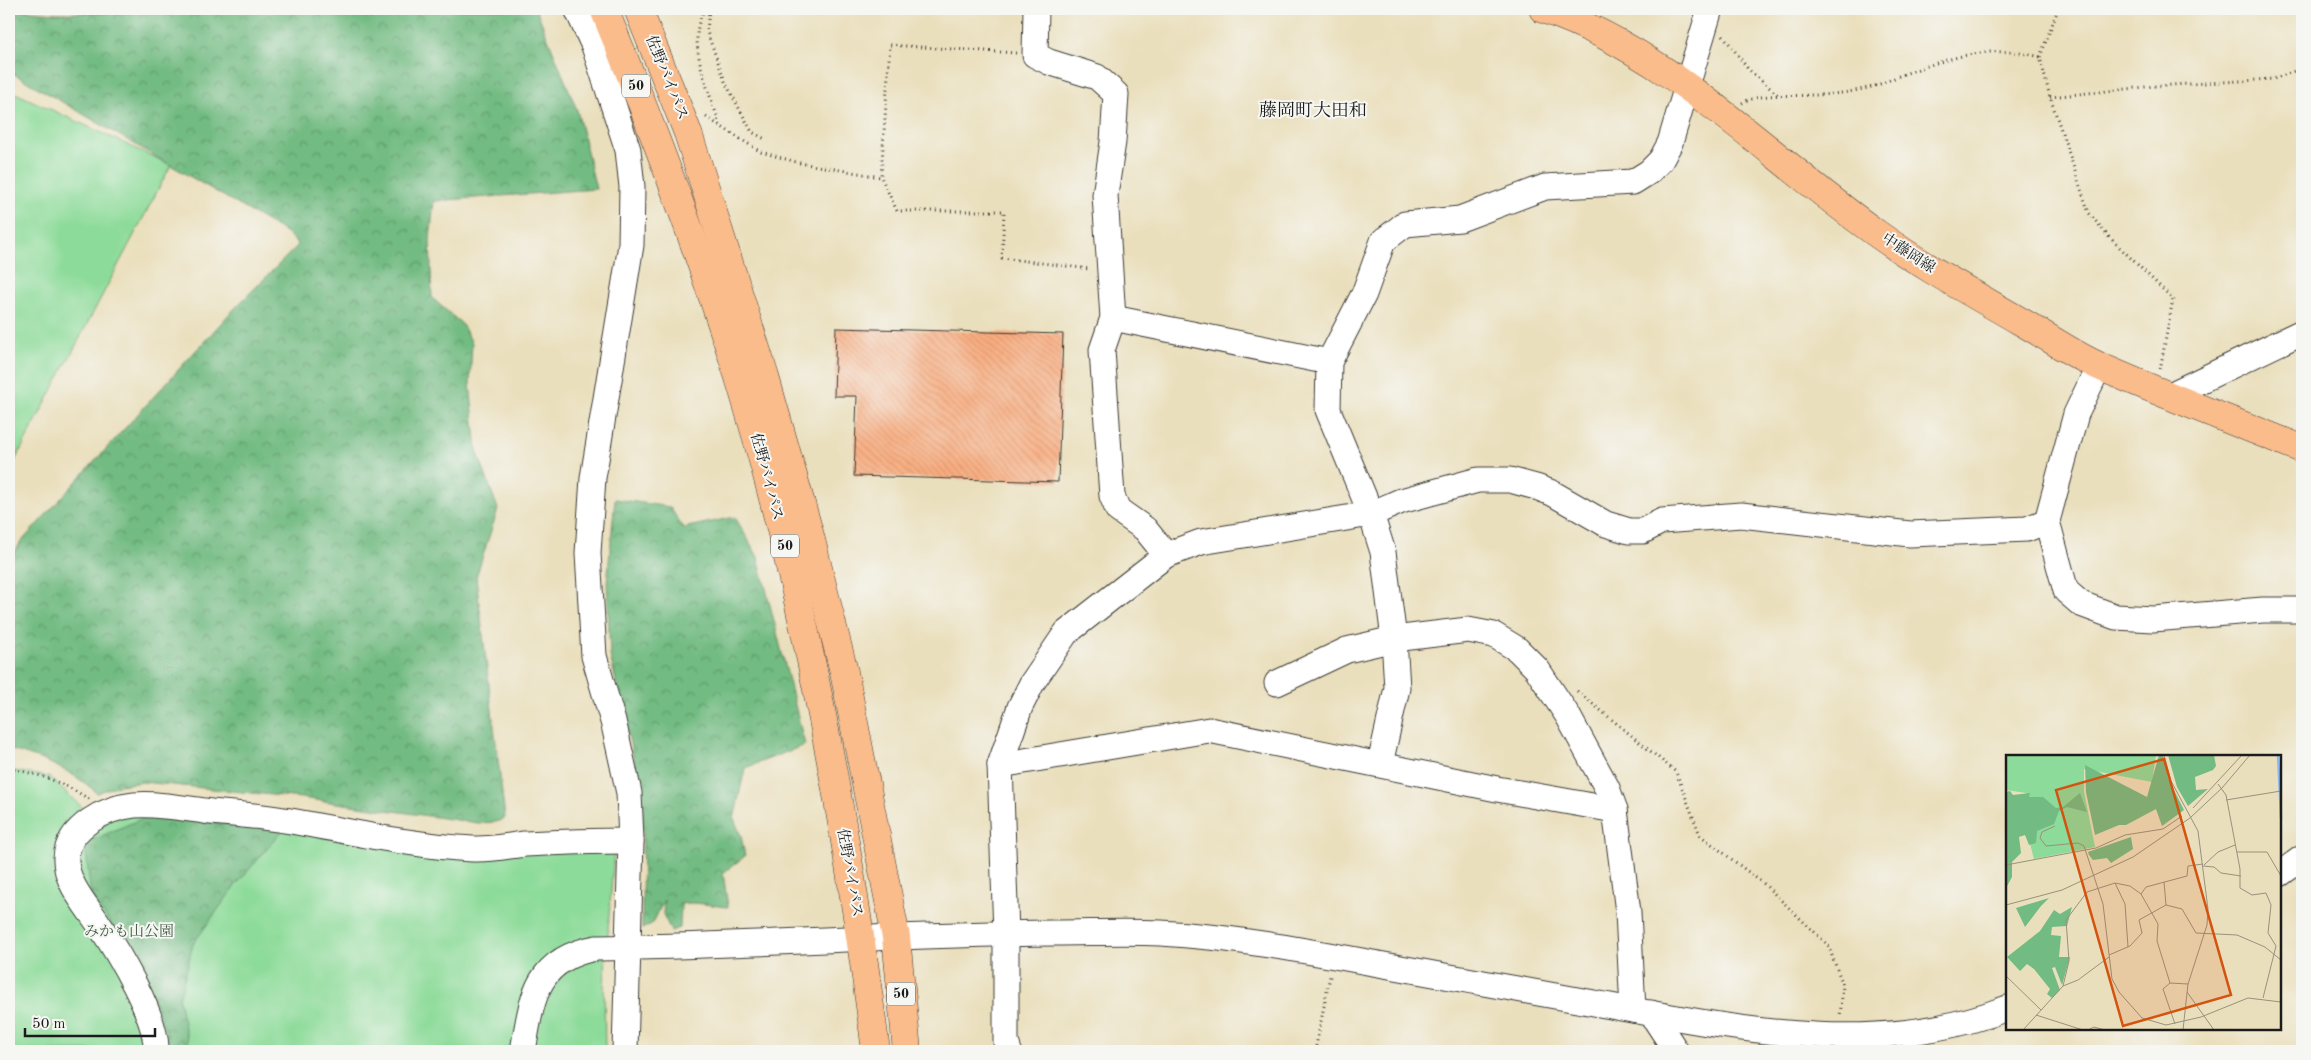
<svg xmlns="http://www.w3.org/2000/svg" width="2311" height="1060" viewBox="0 0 2311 1060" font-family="'Old Standard TT','Noto Serif JP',serif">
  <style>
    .green { fill: #8ddb9a; stroke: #547c5b }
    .forest { fill: url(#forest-crowns); stroke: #476c4f }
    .building { fill: url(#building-back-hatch) }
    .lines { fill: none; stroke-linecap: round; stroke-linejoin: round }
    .minor-casing { stroke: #3b3934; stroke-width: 27 }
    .major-casing { stroke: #3b3934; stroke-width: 29 }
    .highway-casing { stroke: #3b3934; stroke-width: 29 }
    .path { stroke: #3b3934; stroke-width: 3; stroke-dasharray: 1 4; stroke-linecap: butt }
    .minor { stroke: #fff; stroke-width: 25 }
    .major { stroke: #fabc8b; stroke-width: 28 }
    .highway { stroke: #fabc8b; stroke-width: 28 }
    .labels { text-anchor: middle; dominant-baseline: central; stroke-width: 4; stroke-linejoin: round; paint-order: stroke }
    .shield { fill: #f6f6f2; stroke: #5d5d5c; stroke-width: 1 }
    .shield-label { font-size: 14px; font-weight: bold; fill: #1c1c1c }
    .street-label { font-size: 15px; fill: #1c1c1c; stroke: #f6f6f2 }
    .park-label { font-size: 15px; fill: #445f48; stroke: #f6f6f2 }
    .quarter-label { font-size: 18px; fill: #1c1c1c; stroke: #f6f6f2 }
    .inset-river { fill: none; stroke: #87bbf5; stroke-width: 2.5 }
    .inset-road { fill: none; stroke: #98917c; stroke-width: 1 }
    .view { fill: #d4530e; fill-opacity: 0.15; stroke: #d4530e; stroke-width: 2.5 }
    .inset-edge { fill: none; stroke: #1c1c1c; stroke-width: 2.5 }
  </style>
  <defs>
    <pattern id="forest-crowns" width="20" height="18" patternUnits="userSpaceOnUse" patternTransform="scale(1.25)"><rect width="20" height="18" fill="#72bb82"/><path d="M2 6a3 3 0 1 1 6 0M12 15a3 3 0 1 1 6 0" fill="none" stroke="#5d976a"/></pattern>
    <pattern id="building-back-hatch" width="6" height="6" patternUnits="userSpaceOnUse" patternTransform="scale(1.25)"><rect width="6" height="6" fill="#f9ad80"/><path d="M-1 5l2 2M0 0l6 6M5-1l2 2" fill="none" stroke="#d5946e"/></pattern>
  </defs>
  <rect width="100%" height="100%" fill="#f6f6f2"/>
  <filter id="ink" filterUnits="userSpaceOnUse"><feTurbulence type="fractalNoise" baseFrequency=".02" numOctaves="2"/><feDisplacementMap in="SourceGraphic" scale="10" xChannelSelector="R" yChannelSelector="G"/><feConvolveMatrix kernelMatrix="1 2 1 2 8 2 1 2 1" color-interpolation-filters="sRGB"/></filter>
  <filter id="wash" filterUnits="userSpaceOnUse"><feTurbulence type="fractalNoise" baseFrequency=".0096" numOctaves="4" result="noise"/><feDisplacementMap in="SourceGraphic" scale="20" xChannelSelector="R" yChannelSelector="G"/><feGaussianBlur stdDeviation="1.12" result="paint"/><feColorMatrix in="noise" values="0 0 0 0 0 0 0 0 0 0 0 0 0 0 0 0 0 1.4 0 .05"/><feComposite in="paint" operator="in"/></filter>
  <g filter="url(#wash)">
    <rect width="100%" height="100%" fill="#eadfbc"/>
    <g class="green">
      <path d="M9 90 171 165 9 472Z"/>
      <path d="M9 770 49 777 85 810 614 852 604 983 605 1051H9Z"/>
    </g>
    <g class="forest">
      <path d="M9 9 56 13H178L218 9H536L577 110 596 189 434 201 430 239 432 298 462 324 472 343 470 383 477 451 498 509 476 577 505 818 496 822 478 823 302 798 143 782 119 785 97 793C69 768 44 760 9 749V561L21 542 233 310 298 245 287 233 9 71Z"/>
      <path d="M615 499 670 507 683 528 735 517 758 557 805 745 745 768 734 819 741 836 745 856 723 873 728 907C712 906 696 901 681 904L680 928 671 931 663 914 664 900 653 923 642 929 643 801 610 655 607 583Z"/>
      <path d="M148 816 283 830 235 886 193 944 179 1000 190 1051H165L168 1037 143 969 91 896 85 843Z"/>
    </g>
    <g id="blocks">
      <path class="building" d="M836 328 1063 334 1058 482 854 476 857 396H834Z"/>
    </g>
  </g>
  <g filter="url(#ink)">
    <use href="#blocks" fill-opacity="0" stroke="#3b3934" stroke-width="1"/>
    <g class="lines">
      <g class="minor-casing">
        <g id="minor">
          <path d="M577 9 594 46 628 150 632 187 631 245 593 478 588 553 594 656 614 725 629 793 631 841 625 1051"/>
          <path d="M1036 9 1035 55 1049 62 1097 77 1116 94 1113 142 1105 195 1113 318 1102 350 1112 496 1118 510 1145 529 1166 555"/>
          <path d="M1113 318 1329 362"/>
          <path d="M2099 366 2076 414 2047 521 2066 591 2081 604 2116 617 2153 619 2263 610H2302"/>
          <path d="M2170 395 2302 332"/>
          <path d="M1277 683 1347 650 1394 639 1397 688 1380 764"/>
          <path d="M1000 765 1209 730 1497 789 1615 810"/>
          <path d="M2280 874 2302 858"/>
          <path d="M1633 1010 1628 912 1615 810 1607 788 1568 716 1537 669 1517 649 1494 635 1468 630 1394 639 1383 552 1371 514 1328 410 1329 362 1364 294 1383 241 1405 224 1460 219 1545 187 1633 182 1649 172 1661 160 1670 143 1710 9"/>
          <path d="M1651 1013 1676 1051"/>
          <path d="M156 1051C158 1018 117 951 98 923 86 905 65 882 66 858 68 826 106 808 134 805 159 803 187 809 211 812 235 814 260 816 284 820 347 830 409 846 473 849 490 850 508 846 525 844 561 842 595 841 631 841"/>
          <path d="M523 1051C532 999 535 959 596 948 748 946 901 934 1053 933 1089 933 1125 931 1161 933 1232 937 1302 950 1373 963 1450 977 1528 991 1605 1005 1738 1029 1877 1059 2007 1008"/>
          <path d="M1009 1051 1006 1042V933L1000 765 1020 707 1032 683 1066 633 1166 555 1201 542 1371 514 1401 501 1478 480H1510L1536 487 1552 493 1606 524 1629 531H1643L1662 521 1741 515 1910 534 2027 529 2047 521"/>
        </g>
      </g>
      <g class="major-casing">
        <path id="major" d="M1543 9C1672 53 1767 156 1876 233 1922 266 1972 293 2020 321 2047 336 2073 355 2101 367 2167 396 2235 422 2302 449"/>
      </g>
      <g class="highway-casing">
        <g id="highway">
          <path d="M604 9C654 131 701 255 740 381 806 597 847 827 876 1051"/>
          <path d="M638 9 688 133 765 377 809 532 844 672 896 937 907 1051"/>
        </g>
      </g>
      <g class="path">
        <path d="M705 9C684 40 710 92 720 125"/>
        <path d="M709 9 707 32 726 84 752 132 765 139"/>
        <path d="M1723 35 1748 69 1778 95"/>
        <path d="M1016 53 890 45 881 177 897 211H1004L1002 258 1090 269"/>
        <path d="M2040 57 2058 9"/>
        <path d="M2050 97 2155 86 2274 79 2302 68"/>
        <path d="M1742 103C1763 92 1788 97 1810 95 1827 95 1847 93 1863 89 1875 87 1887 81 1899 76 1946 59 1989 43 2040 57L2050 97 2089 213 2108 236 2173 299 2160 370"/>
        <path d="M706 117 761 152 800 163 881 177"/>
        <path d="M1577 691 1676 772 1700 835 1764 884 1828 945 1843 985 1840 1017"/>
        <path d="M9 769C42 774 61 782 89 799"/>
        <path d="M1315 1051 1330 976"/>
      </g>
      <use href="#minor" class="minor"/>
      <use href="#major" class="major"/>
      <use href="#highway" class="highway"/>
    </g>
  </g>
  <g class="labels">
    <g class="shield">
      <rect x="622" y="74.5" width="28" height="23" rx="4"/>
      <rect x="771" y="534.5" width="28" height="23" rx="4"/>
      <rect x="887" y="982.5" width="28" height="23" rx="4"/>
    </g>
    <g class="shield-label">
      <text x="636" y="86">50</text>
      <text x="785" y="546">50</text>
      <text x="901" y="994">50</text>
    </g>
    <g class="street-label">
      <text transform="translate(666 78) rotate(68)">佐野バイパス</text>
      <text transform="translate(1908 254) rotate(33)">中藤岡線</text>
      <text transform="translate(766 477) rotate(75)">佐野バイパス</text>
      <text transform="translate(849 873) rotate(80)">佐野バイパス</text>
    </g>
    <g class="park-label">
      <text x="129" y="932">みかも山公園</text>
    </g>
    <g class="quarter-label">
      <text x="1313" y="111">藤岡町大田和</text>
    </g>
  </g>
  <g transform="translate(2006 755)">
    <rect width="275" height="275" fill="#eadfbc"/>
    <path d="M0 0H150L146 27 78 14V37L89 92 28 104 21 77 20 38 0 35Z" fill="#8ddb9a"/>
    <path d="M153 0H157L162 23 178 55 156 71 150 54 120 70H113L89 80 80 37 79 10 141 42ZM162 0H208L210 11 207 15 189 22 190 35 202 34 182 51 171 32ZM4 36 7 40 24 38 23 42H37L50 53 57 52 74 38 81 57 61 52 53 56 48 69 31 76 30 88 23 90 19 80 13 82 15 98 6 107V122L0 133V37ZM125 82 127 94 105 108 101 103 87 105 83 100 82 97ZM43 143 35 151 19 172 10 153ZM66 152 61 171 46 172 45 180 55 181 53 202H64L56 230 49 212 46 213 54 235 46 243 41 239 44 234 28 214 21 209 14 216 1 202 34 176 48 155 54 159Z" fill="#72bb82"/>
    <path class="inset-river" d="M272 0 275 63"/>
    <path class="inset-road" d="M158 0 165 26 192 76 202 154 201 170 182 229 177 275M212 29 220 40 234 114V133L246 140 260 138 265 150 262 178 270 191 257 243M220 45 275 36M187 53 236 0M49 71 36 77 34 83 40 91 72 88 78 91 97 149 106 224 113 237 136 263 160 270 195 262 242 243 275 247M231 97H261L275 121M0 110 90 93 119 80 157 74 176 61M198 110 212 97 229 90M197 111 208 112 215 118 235 121M158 127 160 150M109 128 119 149 122 192M135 139 140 132 181 121 182 111 197 109M0 150 56 135 127 102 184 63 216 33 244 0M103 200 124 191 136 178 133 165 160 150 176 154 190 178 231 180 259 192 275 205M0 221 35 255M57 231 72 225 103 202M181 237 208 275M30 260 77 275M169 269 157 234 164 228 182 229M17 275 57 231 63 206 60 165 81 137 109 128 124 131 135 139 152 169 151 186 164 228M82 275 88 272 99 275"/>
    <path class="view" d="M158 4 225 240 117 271 50 35Z"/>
    <rect width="275" height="275" class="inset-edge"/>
  </g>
  <rect width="2311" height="1060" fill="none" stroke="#f6f6f2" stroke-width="30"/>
  <path d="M25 1028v8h130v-8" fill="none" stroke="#1c1c1c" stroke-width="2.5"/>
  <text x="32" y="1028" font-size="15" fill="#1c1c1c" stroke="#f6f6f2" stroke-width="4" paint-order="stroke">50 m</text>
</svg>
